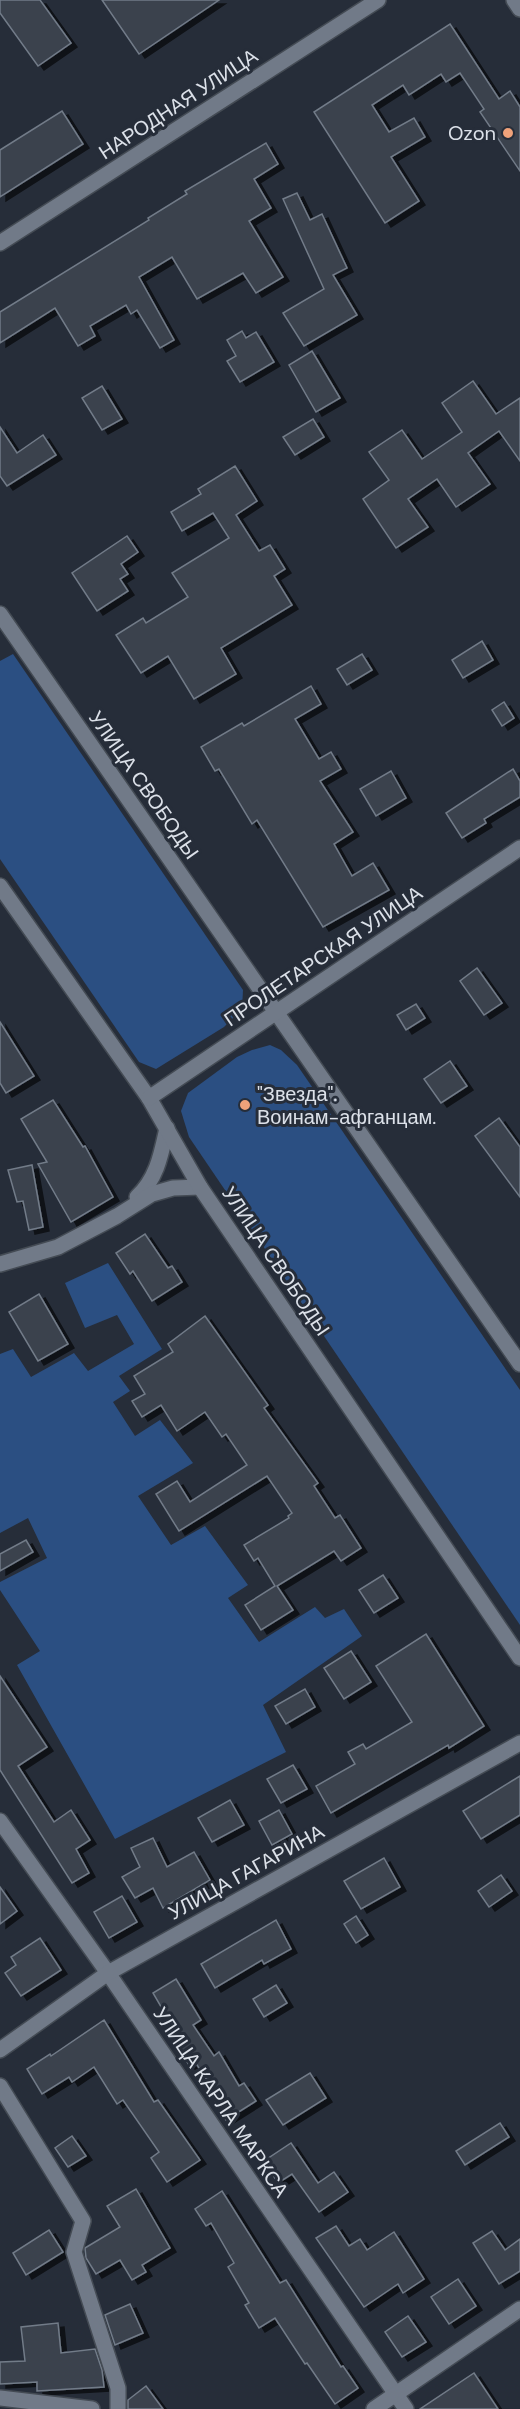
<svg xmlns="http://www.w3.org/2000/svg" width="520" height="2409" viewBox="0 0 520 2409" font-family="'DM Sans',sans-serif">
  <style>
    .green { fill: #2b4f82 }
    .building { fill: #3a424e; stroke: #727b88; stroke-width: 1.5; filter: url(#shadow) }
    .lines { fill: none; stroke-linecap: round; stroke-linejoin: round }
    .street-casing { stroke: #444b54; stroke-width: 18 }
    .secondary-casing { stroke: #444b54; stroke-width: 18 }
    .street { stroke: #717a88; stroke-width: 15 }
    .secondary { stroke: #717a88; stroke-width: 15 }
    .poi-dot { fill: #f0a27a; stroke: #262d39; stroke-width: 2 }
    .labels { text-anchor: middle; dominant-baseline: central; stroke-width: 6; stroke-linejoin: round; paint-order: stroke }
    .street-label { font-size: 20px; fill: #dce1e9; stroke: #262d39 }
    .poi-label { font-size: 20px; fill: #dce1e9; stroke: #262d39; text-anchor: end }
  </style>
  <defs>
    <filter id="shadow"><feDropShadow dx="6" dy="4" stdDeviation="0" flood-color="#0009"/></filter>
  </defs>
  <rect width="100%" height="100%" fill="#262d39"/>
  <g class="green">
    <path d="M13 654 243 990 242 1009 224 1027 156 1069 139 1062 0 859V661Z"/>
    <path d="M270 1045 281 1050 297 1065 520 1390V1625L189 1137 181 1111 188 1093 237 1057 252 1050Z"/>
    <path d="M108 1263 162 1349 119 1376 130 1391 113 1402 135 1436 160 1420 193 1463 138 1496 171 1545 205 1526 248 1585 228 1598 259 1642 315 1607 325 1618 344 1609 362 1636 263 1705 286 1752 115 1839 17 1665 40 1651 0 1590V1582L47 1558 28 1518 0 1533V1354L13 1349 31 1377 74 1353 88 1371 134 1344 117 1315 85 1328 65 1283Z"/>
  </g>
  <g class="building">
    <path d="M0 0H40L71 43 38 66 0 13Z"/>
    <path d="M102 0H219L139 54Z"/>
    <path d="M450 24 499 99 510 91 520 107V171L480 112 484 109 460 73 446 82 441 74 409 95 403 85 372 105 389 132 414 118 425 137 391 157 419 201 385 223 314 112Z"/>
    <path d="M62 111 83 144 0 197V150Z"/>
    <path d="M266 143 278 164 254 179 271 208 249 221 283 277 256 293 243 273 197 299 172 257 139 277 174 340 160 348 137 310 131 314 126 305 90 326 95 336 78 346 55 308 0 343V312L149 220 148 218 187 194 185 191Z"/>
    <path d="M297 193 310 220 322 214 347 268 333 275 357 315 304 346 283 313 324 289 283 199Z"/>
    <path d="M242 331 246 338 256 332 274 362 240 382 227 361 236 356 227 340Z"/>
    <path d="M312 351 340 398 316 412 289 365Z"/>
    <path d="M473 381 496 414 520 398V461L499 431 468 453 490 484 456 507 437 479 408 499 428 527 396 548 363 499 389 480 369 452 402 430 422 459 462 432 442 403Z"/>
    <path d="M102 386 122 419 102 430 82 398Z"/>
    <path d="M313 419 324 437 295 455 283 437Z"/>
    <path d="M0 427 17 453 43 435 56 455 7 486 0 476Z"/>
    <path d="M235 466 257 501 236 515 259 551 270 545 285 569 274 576 292 605 221 648 236 674 194 699 168 656 141 673 116 635 143 618 146 623 188 597 172 573 229 538 213 513 182 531 171 512 201 494 198 489Z"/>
    <path d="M127 536 138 552 121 564 128 574 120 579 128 591 97 611 72 573Z"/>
    <path d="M482 641 493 660 463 678 452 660Z"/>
    <path d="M362 654 372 670 347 685 337 669Z"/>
    <path d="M311 686 321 704 295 719 319 759 331 752 341 769 320 781 353 832 334 844 352 876 373 863 389 890 323 927 257 820 252 824 219 769 215 771 201 747 242 723 244 726Z"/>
    <path d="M504 702 514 718 502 726 492 710Z"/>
    <path d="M513 769 520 781V797L484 819 486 823 462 838 446 813Z"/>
    <path d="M391 771 406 798 376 816 360 789Z"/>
    <path d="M477 968 502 1003 484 1015 460 981Z"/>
    <path d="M416 1004 425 1018 406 1030 397 1015Z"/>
    <path d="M0 1022 34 1076 6 1093 0 1083Z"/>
    <path d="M450 1061 467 1086 441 1103 424 1079Z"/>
    <path d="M53 1100 83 1147 85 1146 113 1197 71 1222 38 1164 47 1162 21 1119Z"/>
    <path d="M499 1118 520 1147V1197L475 1136Z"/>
    <path d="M32 1165 43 1227 29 1230 23 1201 17 1202 8 1170Z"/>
    <path d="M145 1234 168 1268 172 1266 182 1282 152 1301 133 1271 130 1274 116 1253Z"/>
    <path d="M39 1294 68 1344 38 1361 9 1312Z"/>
    <path d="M205 1316 268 1405 264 1408 318 1483 314 1486 335 1518 340 1515 361 1548 341 1561 334 1551 277 1586 293 1610 261 1630 245 1605 275 1586 258 1558 254 1561 244 1545 289 1518 288 1516 292 1513 267 1476 179 1531 156 1494 177 1481 190 1502 247 1465 226 1434 222 1437 205 1412 177 1431 161 1405 142 1417 132 1401 145 1394 134 1376 173 1352 168 1344Z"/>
    <path d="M26 1540 33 1552 0 1571V1554Z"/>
    <path d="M383 1575 398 1598 374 1613 359 1590Z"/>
    <path d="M426 1634 484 1726 449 1748 448 1745 331 1813 316 1786 355 1764 348 1752 363 1744 366 1749 412 1722 376 1666Z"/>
    <path d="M351 1651 371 1682 344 1699 324 1668Z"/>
    <path d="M0 1676 47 1747 18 1766 54 1822 71 1810 90 1840 76 1849 89 1873 72 1883 0 1770Z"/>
    <path d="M305 1689 315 1707 286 1724 275 1706Z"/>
    <path d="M293 1765 307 1789 281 1803 267 1779Z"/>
    <path d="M520 1776V1815L481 1839 463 1811Z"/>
    <path d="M230 1800 244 1825 212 1842 198 1818Z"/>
    <path d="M279 1810 292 1834 272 1845 259 1821Z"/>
    <path d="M153 1838 167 1867 194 1852 210 1880 163 1908 153 1888 135 1898 122 1877 140 1867 131 1848Z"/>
    <path d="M384 1858 400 1887 361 1909 344 1881Z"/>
    <path d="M501 1875 512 1891 489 1907 478 1891Z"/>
    <path d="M0 1887 17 1911 0 1924Z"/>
    <path d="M122 1896 137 1922 109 1938 94 1912Z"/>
    <path d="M356 1916 368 1935 356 1943 344 1924Z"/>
    <path d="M276 1920 291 1949 264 1964 262 1960 215 1988 201 1964Z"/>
    <path d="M40 1938 61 1970 21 1996 5 1973 16 1965 11 1957Z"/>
    <path d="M176 1979 201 2020 193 2025 214 2056 219 2052 239 2086 244 2083 256 2101 226 2120 215 2102 220 2099 195 2062 189 2065 176 2045 181 2041 153 1993Z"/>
    <path d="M276 1985 287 2003 264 2017 253 1999Z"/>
    <path d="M104 2020 154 2102 158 2100 200 2160 167 2182 151 2158 159 2152 123 2100 117 2104 94 2067 72 2082 69 2077 42 2094 27 2069 50 2054 51 2056Z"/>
    <path d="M310 2073 326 2098 283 2125 266 2100Z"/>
    <path d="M500 2123 509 2137 465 2165 456 2151Z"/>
    <path d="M72 2136 86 2156 68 2167 55 2148Z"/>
    <path d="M291 2143 318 2183 334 2172 348 2192 319 2212 292 2174 278 2183 264 2161Z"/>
    <path d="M136 2189 170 2248 142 2265 146 2272 132 2280 120 2260 96 2274 86 2258 85 2248 120 2227 107 2206Z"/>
    <path d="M222 2191 280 2283 286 2280 341 2367 343 2366 358 2388 335 2404 307 2363 305 2364 275 2318 259 2328 245 2305 249 2303 228 2267 234 2263 211 2223 206 2226 195 2209Z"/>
    <path d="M336 2226 349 2246 360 2239 367 2250 394 2232 424 2279 403 2293 398 2284 364 2307 316 2238Z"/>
    <path d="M49 2230 63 2252 26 2275 13 2253Z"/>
    <path d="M492 2231 505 2250 520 2239V2271L499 2284 473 2243Z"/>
    <path d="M458 2279 476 2306 449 2324 431 2297Z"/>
    <path d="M130 2304 143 2333 115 2345 105 2315Z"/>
    <path d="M408 2316 426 2342 402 2357 385 2332Z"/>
    <path d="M58 2323 61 2353 95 2349 102 2370 104 2387 37 2391V2382L0 2384V2362L25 2361 21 2327Z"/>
    <path d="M474 2373 498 2409H420Z"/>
    <path d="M146 2386 163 2409H128V2400Z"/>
  </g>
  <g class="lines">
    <g class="street-casing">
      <g id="street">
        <path d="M514 0 520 9"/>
        <path d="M137 1197C157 1178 161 1155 167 1128"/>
        <path d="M0 1264 58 1247 117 1216 152 1194 173 1188 200 1187"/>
        <path d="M0 1821 108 1973 406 2409"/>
        <path d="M0 2050 108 1973 520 1743"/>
        <path d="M0 2086 83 2221 74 2252 118 2388V2409"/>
        <path d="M0 2398 92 2409"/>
        <path d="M374 2409 520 2309"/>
      </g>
    </g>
    <g class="secondary-casing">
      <g id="secondary">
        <path d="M0 243 378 0"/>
        <path d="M0 614 520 1364"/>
        <path d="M0 886 149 1098 200 1187 520 1658"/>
        <path d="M149 1098 520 848"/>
      </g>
    </g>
    <use href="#street" class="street"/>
    <use href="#secondary" class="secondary"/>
  </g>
  <g class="poi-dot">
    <circle cx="508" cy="133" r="6"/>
    <circle cx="245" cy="1105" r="6"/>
  </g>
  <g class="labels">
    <g class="street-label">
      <text transform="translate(178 104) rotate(-33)">НАРОДНАЯ УЛИЦА</text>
      <text transform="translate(144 785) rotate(55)">УЛИЦА СВОБОДЫ</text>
      <text transform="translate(323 956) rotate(-34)">ПРОЛЕТАРСКАЯ УЛИЦА</text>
      <text transform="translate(276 1261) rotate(56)">УЛИЦА СВОБОДЫ</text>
      <text transform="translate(246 1872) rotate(-29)">УЛИЦА ГАГАРИНА</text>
      <text transform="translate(221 2102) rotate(56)">УЛИЦА КАРЛА МАРКСА</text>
    </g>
    <g class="poi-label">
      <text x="496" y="133">Ozon</text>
      <text x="257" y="1094" text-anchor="start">"Звезда".<tspan x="257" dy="23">Воинам-афганцам.</tspan></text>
    </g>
  </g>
</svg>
